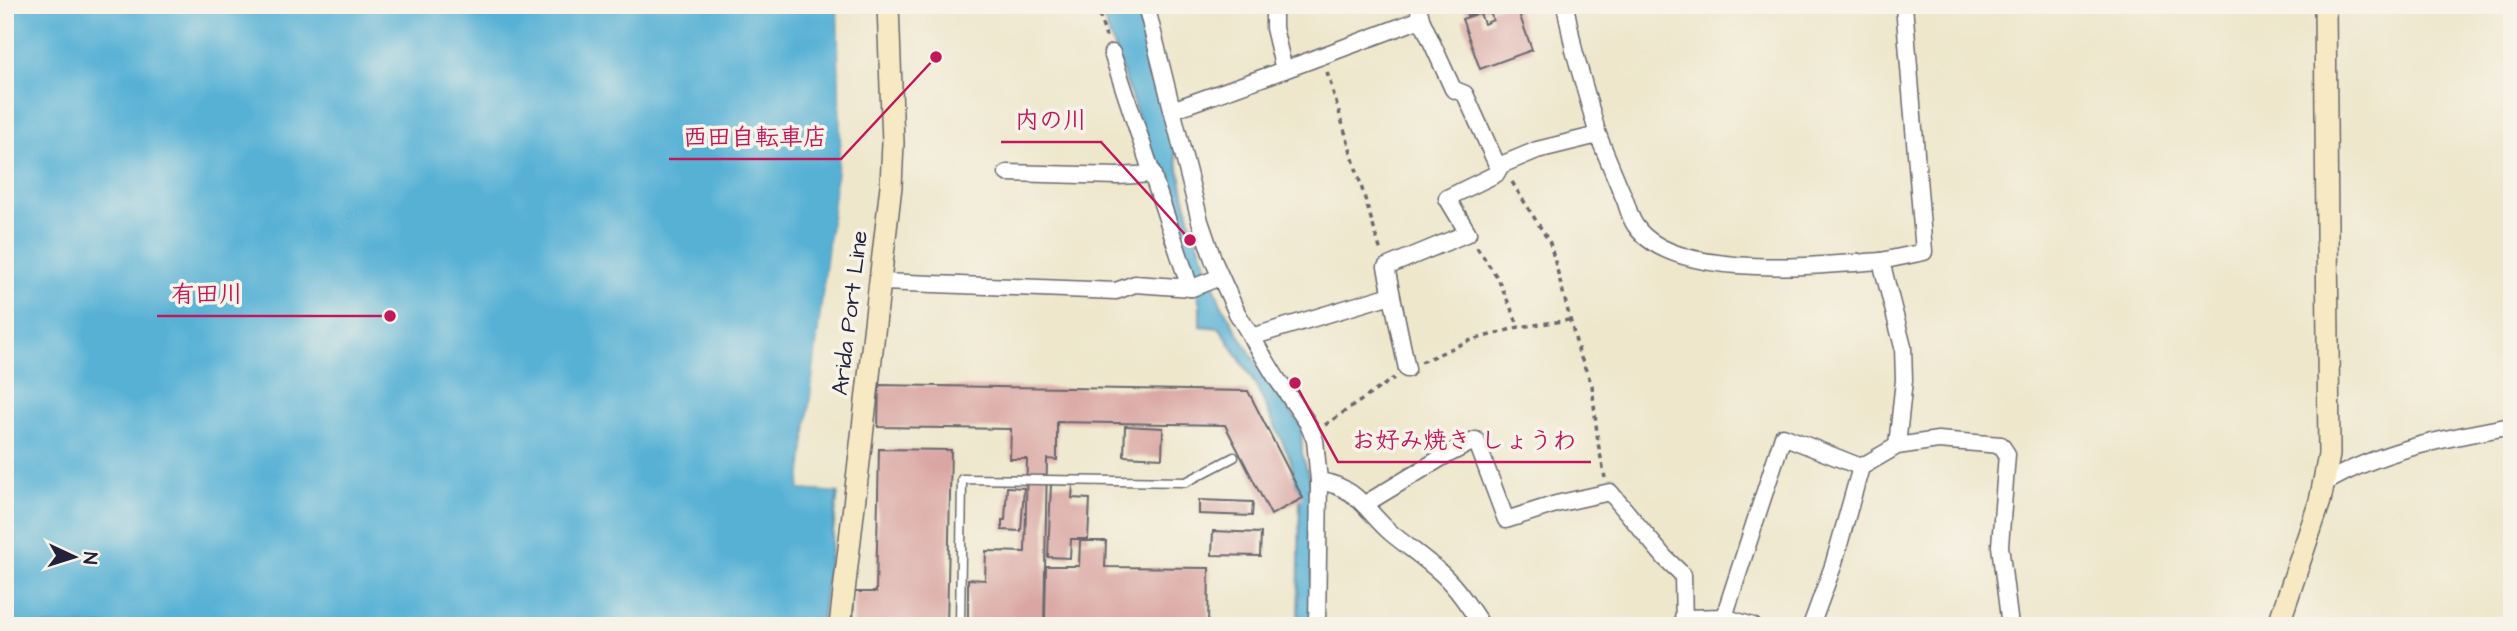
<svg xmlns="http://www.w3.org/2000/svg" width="2517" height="631" viewBox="0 0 2517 631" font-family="'Architects Daughter','Klee One',sans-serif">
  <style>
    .water { fill: #57b1d5; stroke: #3c6a88; stroke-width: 2 }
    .pier { fill: #eee7cc }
    .building { fill: #daa6a3 }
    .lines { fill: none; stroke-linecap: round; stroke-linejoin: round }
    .lane-casing { stroke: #69676e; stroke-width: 11 }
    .street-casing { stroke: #69676e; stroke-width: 19 }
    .secondary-casing { stroke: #69676e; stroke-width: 24 }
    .path { stroke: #69676e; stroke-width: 3.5; stroke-dasharray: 5 5; stroke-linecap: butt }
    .lane { stroke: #fff; stroke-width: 8 }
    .street { stroke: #fff; stroke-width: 16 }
    .secondary { stroke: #f6e9c3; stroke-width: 21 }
    .labels { text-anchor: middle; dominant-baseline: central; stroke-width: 7; stroke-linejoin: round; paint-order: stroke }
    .street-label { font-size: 23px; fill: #22223b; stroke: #f7f3e8 }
    .leader { fill: none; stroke: #c2185b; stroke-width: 2.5 }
    .callout-dot { fill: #c2185b; stroke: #f7f3e8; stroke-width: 2.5 }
    .callout-label { font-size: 24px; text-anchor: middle; font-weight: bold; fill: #c2185b; stroke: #f7f3e8; stroke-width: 7; stroke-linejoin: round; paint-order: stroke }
  </style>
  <rect width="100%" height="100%" fill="#f7f3e8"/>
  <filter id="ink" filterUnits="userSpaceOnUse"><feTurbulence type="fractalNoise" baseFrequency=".0143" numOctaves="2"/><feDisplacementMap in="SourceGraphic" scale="14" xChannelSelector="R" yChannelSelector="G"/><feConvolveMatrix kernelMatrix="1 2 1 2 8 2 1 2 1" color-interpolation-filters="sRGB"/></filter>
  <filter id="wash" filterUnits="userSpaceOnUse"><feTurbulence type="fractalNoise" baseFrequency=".00686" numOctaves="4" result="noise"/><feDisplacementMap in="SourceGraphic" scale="28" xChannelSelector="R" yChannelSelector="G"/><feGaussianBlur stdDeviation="1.57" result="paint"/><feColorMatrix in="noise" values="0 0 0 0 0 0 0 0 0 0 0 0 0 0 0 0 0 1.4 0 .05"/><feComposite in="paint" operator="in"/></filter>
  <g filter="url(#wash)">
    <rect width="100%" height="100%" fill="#eee7cc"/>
    <g class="water">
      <path d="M5 5H838L841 143 800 489 838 492 821 626H5Z"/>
      <path d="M1099 5H1137L1160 99 1172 137 1190 221 1221 304 1256 363 1301 426 1302 453 1313 491 1311 626H1298L1300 498 1290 458 1257 387 1220 328 1200 326V303L1184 248Z"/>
    </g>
    <path class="pier" d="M838 5H842L844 144 804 486 838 489V492L800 489 841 143Z"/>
    <g id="blocks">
      <g class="building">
        <path d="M1463 5H1494V6L1467 16Z"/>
        <path d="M1502 5H1516L1532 50 1480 69 1462 19 1480 13 1484 24 1493 20 1489 10Z"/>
        <path d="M879 385 1248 391 1303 498 1271 515 1225 425 1057 422V460L1047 459 1044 626H968V579L985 580 986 551 1025 552 1027 459H1010L1011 429 878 427Z"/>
        <path d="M1125 426 1163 428 1162 458 1124 456Z"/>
        <path d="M879 449 951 450 947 626H853L854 592H876Z"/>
        <path d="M1051 484 1073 485 1072 498 1090 499 1088 539H1071L1070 558 1048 557Z"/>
        <path d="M1007 487 1024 488 1021 531 1002 530V520H1005Z"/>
        <path d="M1199 500 1253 502 1252 516 1199 514Z"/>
        <path d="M1213 531 1261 533 1260 556 1212 555Z"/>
        <path d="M1080 541H1106L1105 567 1209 568 1208 626H1045L1046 566H1079Z"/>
      </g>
    </g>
  </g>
  <g filter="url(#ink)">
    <use href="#blocks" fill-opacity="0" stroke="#69676e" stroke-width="2"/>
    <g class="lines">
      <g class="lane-casing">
        <path id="lane" d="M960 626 962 479 1186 482 1234 457"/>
      </g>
      <g class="street-casing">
        <g id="street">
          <path d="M1146 5 1200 221 1214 262 1237 313 1277 379 1307 422 1315 440 1319 481 1317 626"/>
          <path d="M1418 5 1421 19 1453 89 1465 94 1498 167"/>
          <path d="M1565 5 1574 50 1598 135"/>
          <path d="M1112 53 1190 288"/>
          <path d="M1284 70 1421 19"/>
          <path d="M1172 110 1284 70 1274 28V5"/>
          <path d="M1007 173 1118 176 1153 174"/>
          <path d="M881 282 1116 291 1135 284 1192 288 1220 277"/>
          <path d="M1251 337 1391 295"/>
          <path d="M1407 369 1386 267 1468 233 1447 198 1496 174 1501 165 1537 150 1598 135C1607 157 1616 179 1625 200 1628 208 1630 218 1635 225 1672 282 1822 265 1881 261"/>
          <path d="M1897 446 1904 380 1903 347 1881 261 1924 252 1904 5"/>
          <path d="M1319 481C1358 487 1365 510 1391 533 1408 547 1426 559 1442 574 1458 589 1470 608 1482 626"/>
          <path d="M2325 483C2383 449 2447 438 2512 426"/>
          <path d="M1365 504 1441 458 1476 440 1506 520 1556 504 1610 492 1665 558 1683 575 1684 626"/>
          <path d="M1724 617 1783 436 1861 467"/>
          <path d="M1683 618 1724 617 1753 626"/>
          <path d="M1811 626 1833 566 1861 467 1897 446 1938 440 2001 445 2007 454 2000 546 2010 626"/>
        </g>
      </g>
      <g class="secondary-casing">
        <g id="secondary">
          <path d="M840 626 891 186 893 143 888 5"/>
          <path d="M2278 626 2320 501 2329 455 2325 5"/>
        </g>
      </g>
      <g class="path">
        <path d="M1096 5 1106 37"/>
        <path d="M1327 72 1381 252"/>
        <path d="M1512 182 1550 243 1579 353 1592 385 1598 443 1605 478"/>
        <path d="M1477 247 1498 279 1519 327"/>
        <path d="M1421 362 1469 341 1519 327 1570 320"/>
        <path d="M1325 425 1394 378"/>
      </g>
      <use href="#lane" class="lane"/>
      <use href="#street" class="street"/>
      <use href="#secondary" class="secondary"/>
    </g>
  </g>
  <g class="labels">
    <g class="street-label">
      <text transform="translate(850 313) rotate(-83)">Arida Port Line</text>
    </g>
  </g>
  <path class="leader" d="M1190 240L1101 142H1001M936 57L841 159H669M390 316L257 316H157M1295 383L1338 462H1591"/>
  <g class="callout-dot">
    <circle cx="1190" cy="240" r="7"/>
    <circle cx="936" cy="57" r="7"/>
    <circle cx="390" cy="316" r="7"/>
    <circle cx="1295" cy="383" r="7"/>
  </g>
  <g class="callout-label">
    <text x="1051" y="128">内の川</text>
    <text x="755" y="145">西田自転車店</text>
    <text x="207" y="302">有田川</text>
    <text x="1464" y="448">お好み焼き しょうわ</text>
  </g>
  <rect width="2517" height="631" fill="none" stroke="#f7f3e8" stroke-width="28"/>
  <g transform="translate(74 557) rotate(94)" stroke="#f7f3e8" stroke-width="5" paint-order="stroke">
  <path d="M0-5L12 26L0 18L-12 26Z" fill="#22223b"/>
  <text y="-10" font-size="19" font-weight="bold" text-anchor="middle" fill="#22223b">N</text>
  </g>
</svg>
